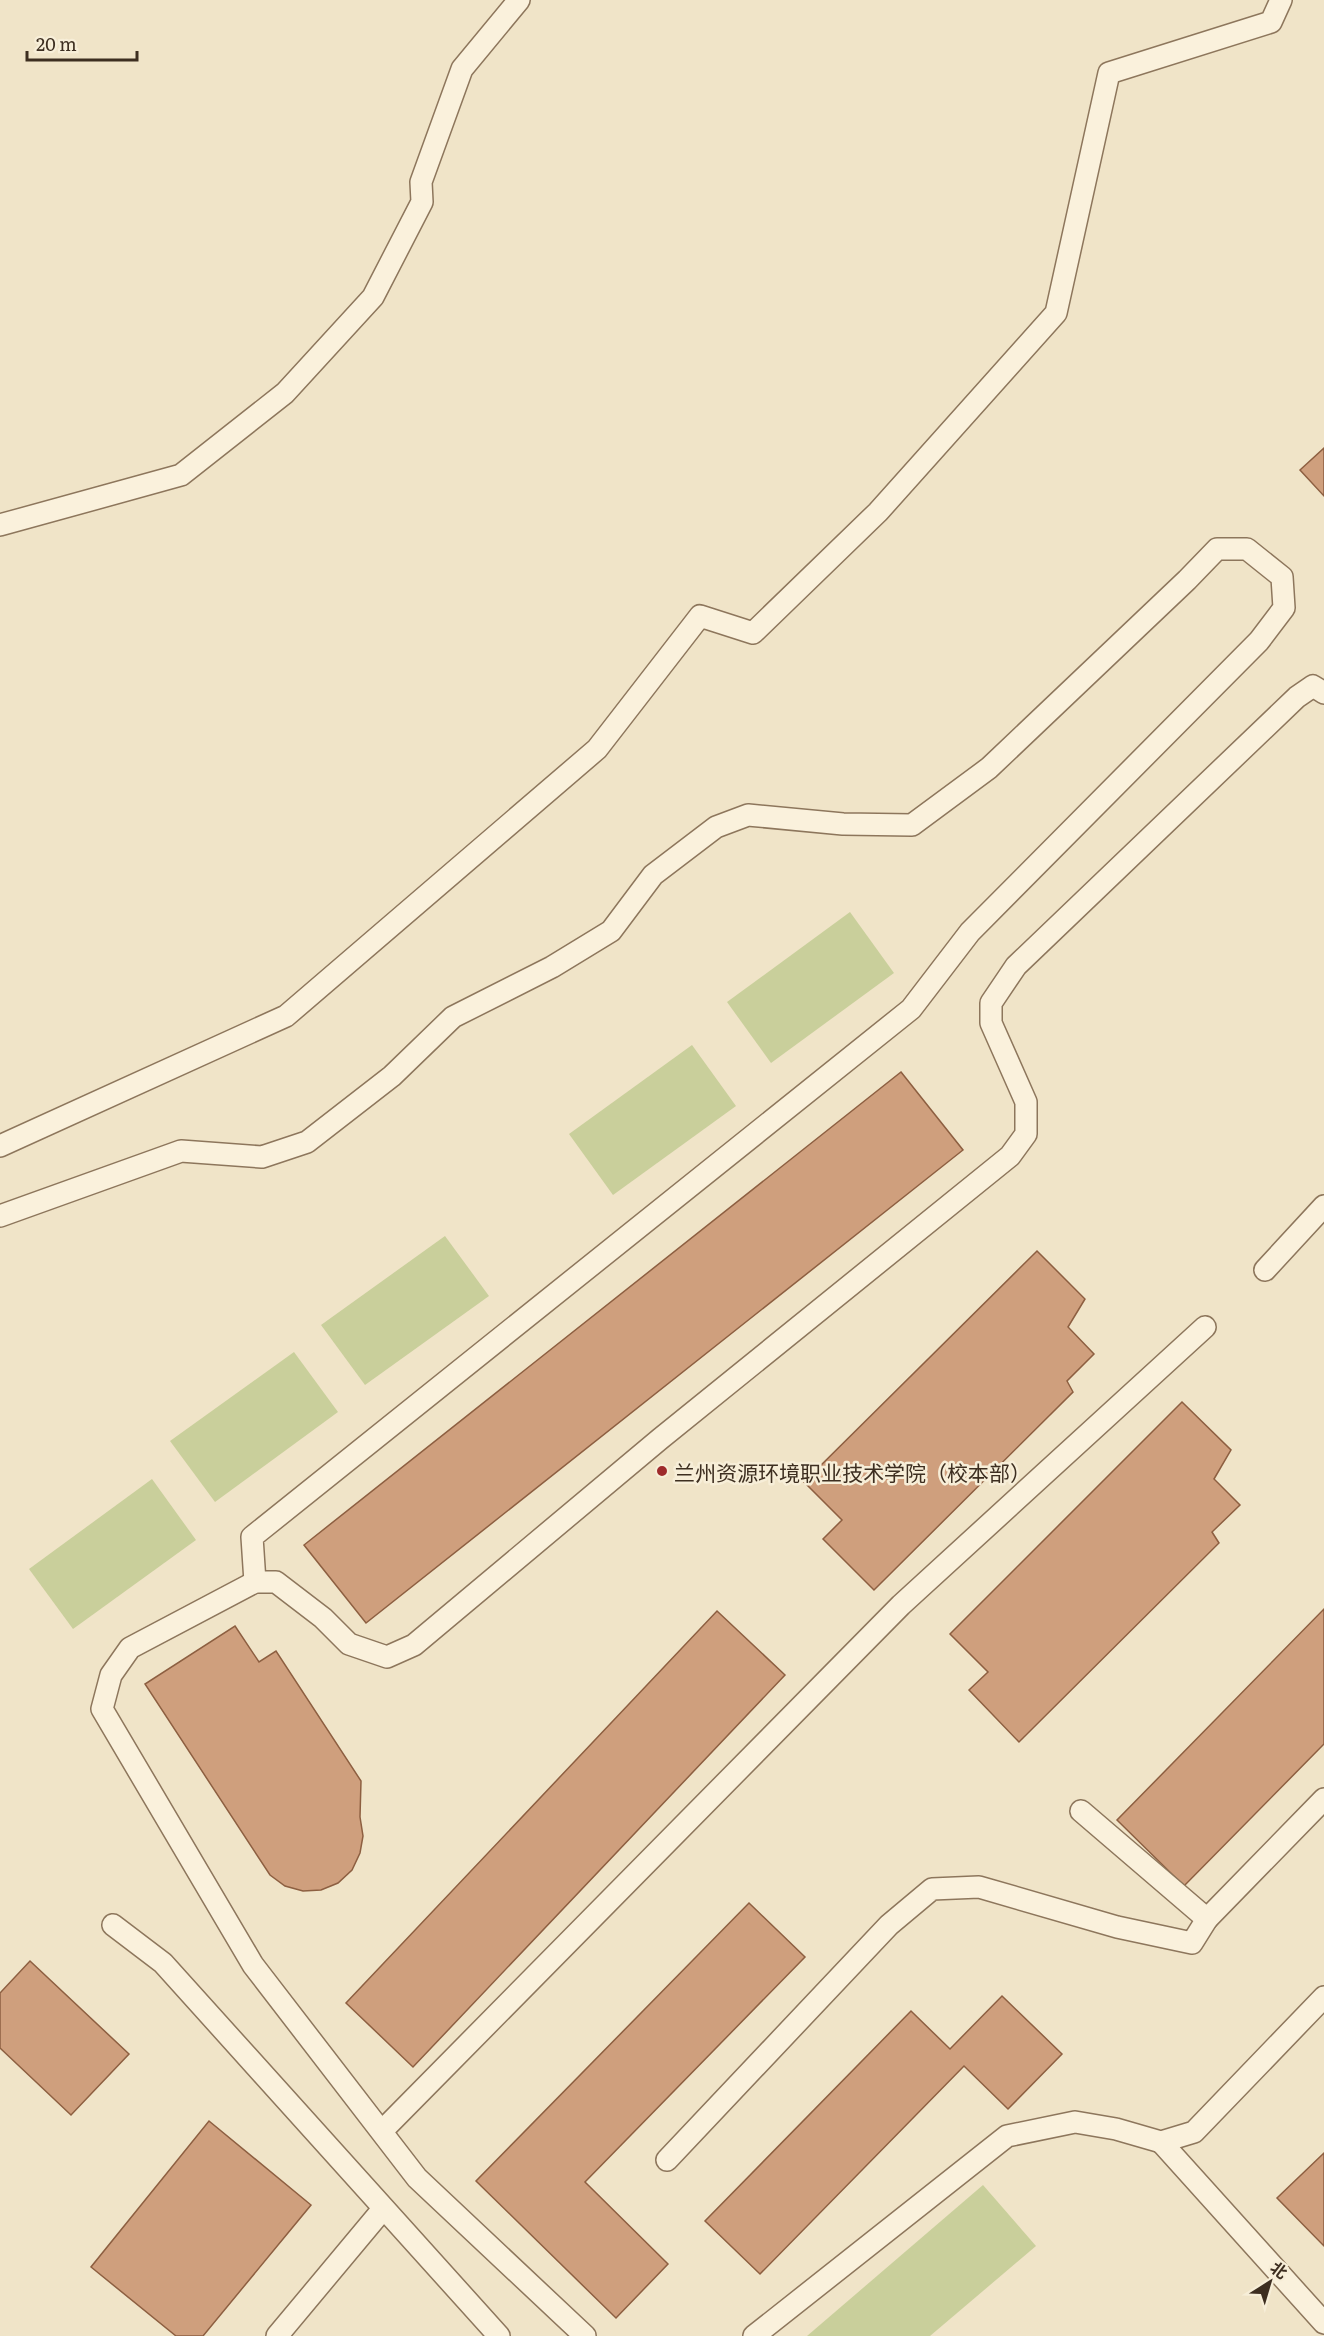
<svg xmlns="http://www.w3.org/2000/svg" width="1324" height="2336" viewBox="0 0 1324 2336" font-family="Literata,'Noto Sans SC',serif">
  <style>
    .green { fill: #c9cf9b }
    .building { fill: #cf9f7d; stroke: #8d5f41; stroke-width: 1.5 }
    .lines { fill: none; stroke-linecap: round; stroke-linejoin: round }
    .lane-casing { stroke: #8d765c; stroke-width: 24 }
    .lane { stroke: #faf1dc; stroke-width: 21 }
    .poi-dot { fill: #9e2a2b; stroke: #f7eed8; stroke-width: 2 }
    .labels { text-anchor: middle; dominant-baseline: central; stroke-width: 5; stroke-linejoin: round; paint-order: stroke }
    .poi-label { font-size: 21px; fill: #3d2e20; stroke: #f7eed8; text-anchor: start }
  </style>
  <rect width="100%" height="100%" fill="#f0e4c8"/>
  <g class="green">
    <path d="M850 912 894 973 771 1063 727 1002Z"/>
    <path d="M692 1045 736 1106 613 1195 569 1134Z"/>
    <path d="M445 1236 489 1296 365 1385 321 1325Z"/>
    <path d="M294 1352 338 1412 215 1502 170 1441Z"/>
    <path d="M152 1479 196 1540 73 1629 29 1569Z"/>
    <path d="M983 2185 1036 2246 930 2336H807Z"/>
  </g>
  <g class="building">
    <path d="M1324 448V496L1300 470Z"/>
    <path d="M901 1072 963 1150 366 1623 304 1545Z"/>
    <path d="M1037 1251 1085 1299 1068 1327 1094 1354 1067 1381 1073 1392 874 1590 823 1539 842 1520 804 1482Z"/>
    <path d="M1182 1402 1231 1450 1214 1479 1240 1505 1212 1532 1219 1543 1019 1742 969 1690 988 1672 950 1634Z"/>
    <path d="M1324 1609V1744L1184 1886 1117 1820Z"/>
    <path d="M717 1611 785 1675 413 2067 346 2003Z"/>
    <path d="M235 1626 259 1662 276 1651 361 1781 360 1817 363 1836 360 1853 352 1870 338 1883 321 1890 303 1891 285 1886 270 1875 145 1684Z"/>
    <path d="M749 1903 805 1957 585 2182 668 2264 616 2318 476 2181Z"/>
    <path d="M30 1961 129 2054 71 2115 0 2048V1993Z"/>
    <path d="M1002 1996 1062 2054 1008 2109 964 2066 760 2274 705 2221 911 2011 950 2049Z"/>
    <path d="M209 2121 311 2205 203 2336H176L91 2267Z"/>
    <path d="M1324 2153V2246L1277 2198Z"/>
  </g>
  <g class="lines">
    <g class="lane-casing">
      <g id="lane">
        <path d="M0 525 181 475 285 393 373 297 422 202 421 182 462 69 519 0"/>
        <path d="M0 1146 286 1016 597 749 700 616 753 633 878 512 1056 313 1109 73 1271 22 1281 0"/>
        <path d="M0 1216 181 1151 262 1157 307 1142 392 1076 453 1017 552 967 611 931 653 875 716 827 748 815 843 824 912 825 989 768 1187 580 1217 549H1247L1282 577 1284 608 1259 641 970 932 911 1009 252 1537 255 1582"/>
        <path d="M1265 1270 1324 1206"/>
        <path d="M1081 1811 1207 1919 1324 1799"/>
        <path d="M113 1925 163 1963 499 2336"/>
        <path d="M382 2131 901 1605 1205 1327"/>
        <path d="M1161 2142 1324 2323"/>
        <path d="M667 2160 889 1925 932 1889 979 1887 1117 1927 1192 1943 1207 1919"/>
        <path d="M277 2336 383 2209"/>
        <path d="M585 2336 417 2178 253 1965 102 1709 111 1675 130 1648 255 1582H276L323 1618 349 1644 387 1657 414 1645 660 1439 1010 1156 1026 1134V1102L991 1023V1003L1016 966 1297 697 1313 686 1324 693"/>
        <path d="M754 2336 1007 2136 1075 2122 1116 2129 1161 2142 1194 2132 1324 1997"/>
      </g>
    </g>
    <use href="#lane" class="lane"/>
  </g>
  <circle class="poi-dot" cx="662" cy="1471" r="6"/>
  <g class="labels">
    <g class="poi-label">
      <text x="674" y="1471">兰州资源环境职业技术学院（校本部）</text>
    </g>
  </g>
  <g transform="translate(1270 2282) rotate(37)" stroke="#f7eed8" stroke-width="4.5" paint-order="stroke">
  <path d="M0-4.5L10 22L0 15L-10 22Z" fill="#3d2e20"/>
  <text y="-9" font-size="16" font-weight="bold" text-anchor="middle" fill="#3d2e20">北</text>
  </g>
  <path d="M27 51v9h110v-9" fill="none" stroke="#3d2e20" stroke-width="3"/>
  <text x="36" y="51" font-size="18" fill="#3d2e20" stroke="#f7eed8" stroke-width="4.5" paint-order="stroke">20 m</text>
</svg>
